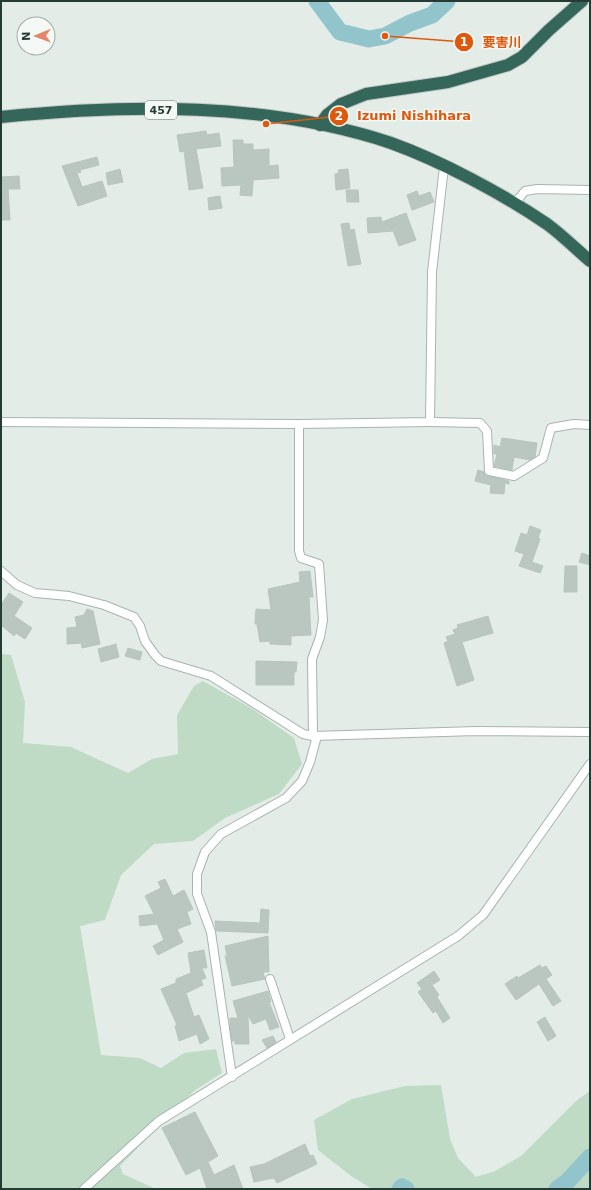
<svg xmlns="http://www.w3.org/2000/svg" width="591" height="1190" viewBox="0 0 591 1190" font-family="'DejaVu Sans','Noto Sans JP',sans-serif">
  <style>
    .green { fill: #bfdbc6 }
    .lines { fill: none; stroke-linecap: round; stroke-linejoin: round }
    .river { stroke: #92c4cc; stroke-width: 17 }
    .building { fill: #bac7c1; stroke: #b7c5bf }
    .street-casing { stroke: #a7b4af; stroke-width: 10 }
    .highway-casing { stroke: #c2c8c6; stroke-width: 14 }
    .street { stroke: #fff; stroke-width: 8 }
    .highway { stroke: #34665a; stroke-width: 12 }
    .labels { text-anchor: middle; dominant-baseline: central; stroke-width: 3; stroke-linejoin: round; paint-order: stroke }
    .shield { fill: #f4f9f6; stroke: #63756f; stroke-width: 1 }
    .shield-label { font-size: 11px; font-weight: bold; fill: #253c35 }
    .leader { fill: none; stroke: #de580e; stroke-width: 1.5 }
    .callout-dot { fill: #de580e; stroke: #f4f9f6; stroke-width: 1.5 }
    .mark-label { font-size: 12px; text-anchor: middle; font-weight: bold; fill: #fff }
    .callout-label { font-size: 13px; text-anchor: middle; font-weight: bold; fill: #de580e; stroke: #f4f9f6; stroke-width: 3; stroke-linejoin: round; paint-order: stroke }
  </style>
  <rect width="100%" height="100%" fill="#e4ece8"/>
  <g class="green">
    <path d="M1 654 11 655 25 702 23 743 71 747 128 773 152 759 178 754 177 715 194 686 203 681 251 708 294 738 302 764 279 794 225 818 193 841 154 844 121 875 105 920 80 926 101 1055 140 1058 161 1068 184 1053 216 1049 222 1073 194 1091 120 1166 123 1174 156 1189H1Z"/>
    <path d="M441 1085 450 1139 458 1158 476 1177 495 1171 521 1156 576 1101 590 1091V1189H372L351 1176 318 1150 314 1120 352 1099 405 1086Z"/>
  </g>
  <g class="lines">
    <g class="river">
      <path d="M317 1 340 32 369 39 385 36 410 23 432 15 447 1"/>
      <path d="M400 1189 402 1187 406 1189"/>
      <path d="M557 1189 567 1182 590 1157"/>
    </g>
  </g>
  <g class="building">
    <path d="M206 131 207 135 219 133 221 146 196 149 203 188 189 190 184 151 180 152 177 135Z"/>
    <path d="M233 140H243V144H253V150L269 149V166L278 165 279 178 253 180 252 196 240 195 241 185 222 186 221 168 234 167Z"/>
    <path d="M97 157 99 165 80 170 81 172 77 173 82 187 102 181 107 196 78 206 62 166Z"/>
    <path d="M120 169 123 182 108 185 106 173Z"/>
    <path d="M348 169 350 188 336 190 335 174 339 173 338 170Z"/>
    <path d="M19 176 20 189H8L10 220H2L1 177Z"/>
    <path d="M346 190H358L359 202H347Z"/>
    <path d="M417 191 419 196 430 192 434 202 412 210 407 195Z"/>
    <path d="M220 196 222 208 209 210 208 198Z"/>
    <path d="M406 213 416 240 399 246 393 231 368 233 367 218 381 217 382 222Z"/>
    <path d="M349 223 350 230 354 229 361 264 348 266 341 224Z"/>
    <path d="M502 438 537 443 535 457 530 460 514 457 512 470 494 466 497 454H494V445L500 447Z"/>
    <path d="M478 470 484 472 488 476 509 481V484L505 483 504 494 490 493 491 485 475 481Z"/>
    <path d="M530 526 541 530 538 538 540 539 532 562 543 566 540 573 519 566 524 554 515 551 521 533 527 535Z"/>
    <path d="M582 553 590 556V565L579 562Z"/>
    <path d="M565 566H577V592H564Z"/>
    <path d="M310 571 313 597H309L311 635 291 636V645L270 644V641L260 642 257 624H255L256 609 271 610 268 589 300 582 299 572Z"/>
    <path d="M9 593 23 602 14 616 32 628 25 639 16 633 14 636 1 625V605Z"/>
    <path d="M87 609 93 611 100 644 82 648 81 643 67 644V628L77 627 75 617 84 615Z"/>
    <path d="M488 616 493 633 462 642 474 680 457 686 444 643 448 641 446 637 455 634 453 630 458 628 457 625Z"/>
    <path d="M116 644 119 657 101 662 98 649Z"/>
    <path d="M128 648 142 652 140 660 125 656Z"/>
    <path d="M256 661 297 662 296 672H294V685H256Z"/>
    <path d="M165 879 173 896 184 890 193 909 187 912 191 924 177 929 183 942 158 955 153 946 164 940 157 924 140 926 139 916 154 914 145 896 161 888 158 882Z"/>
    <path d="M261 909 269 910 268 933 216 931 215 921 260 923Z"/>
    <path d="M268 936 269 972H263L265 979 232 986 225 956H227L225 946Z"/>
    <path d="M204 950 207 968H202L206 978 201 980 203 985 186 993 194 1017 199 1015 209 1039 200 1044 197 1034 179 1041 175 1026 177 1025 161 989 176 983V979L191 973 188 953Z"/>
    <path d="M540 965 542 968 546 966 552 975 546 979 561 1001 553 1006 539 984 516 1000 505 984 517 976 518 978Z"/>
    <path d="M434 971 440 980 432 985 439 995 437 997 450 1018 443 1023 436 1011 433 1013 418 992 422 989 417 983Z"/>
    <path d="M268 991 271 1002H269L279 1027 270 1030 266 1019 253 1024 248 1015 249 1044H235V1041H232L230 1026V1018H238L233 1001Z"/>
    <path d="M545 1017 556 1036 548 1041 537 1022Z"/>
    <path d="M273 1036 276 1042 267 1048 262 1040Z"/>
    <path d="M195 1112 218 1156 208 1162 214 1175 234 1165 243 1189H207L200 1168 186 1175 162 1128Z"/>
    <path d="M305 1144 310 1156 313 1155 317 1164 277 1183 274 1178 254 1182 250 1167 264 1164Z"/>
  </g>
  <g class="lines">
    <g class="street-casing">
      <g id="street">
        <path d="M514 204 525 191 537 189 590 190"/>
        <path d="M1 422 299 424 430 422 432 272 444 167"/>
        <path d="M430 422 480 423 487 431 489 471 514 476 543 458 551 428 574 424 590 425"/>
        <path d="M299 424V551L301 558 319 564 323 620 320 637 312 659 313 736"/>
        <path d="M1 571 17 585 35 593 69 596 104 605 134 617 140 626 145 641 155 655 161 661 211 676 303 734 313 736 476 731 590 732"/>
        <path d="M270 979 290 1039"/>
        <path d="M232 1077 211 932 197 894V874L205 852 221 834 286 798 302 781 310 762 317 736"/>
        <path d="M84 1189 159 1121 458 936 483 915 590 764"/>
      </g>
    </g>
    <g class="highway-casing">
      <g id="highway">
        <path d="M1 117C128 104 268 102 391 143 441 161 503 194 547 224 562 235 576 249 590 261"/>
        <path d="M320 125 327 115 341 104 366 94 448 82 508 65 522 57 549 30 582 1"/>
      </g>
    </g>
    <use href="#street" class="street"/>
    <use href="#highway" class="highway"/>
  </g>
  <g class="labels">
    <rect class="shield" x="145" y="101" width="32" height="18" rx="3"/>
    <g class="shield-label">
      <text x="161" y="110">457</text>
    </g>
  </g>
  <path class="leader" d="M385 36L464 42M266 124L339 116"/>
  <g class="callout-dot">
    <circle cx="385" cy="36" r="4"/>
    <circle cx="266" cy="124" r="4"/>
    <circle cx="464" cy="42" r="10"/>
    <circle cx="339" cy="116" r="10"/>
  </g>
  <g class="mark-label">
    <text x="464" y="46">1</text>
    <text x="339" y="120">2</text>
  </g>
  <g class="callout-label">
    <text x="502" y="47">要害川</text>
    <text x="414" y="120">Izumi Nishihara</text>
  </g>
  <rect width="591" height="1190" fill="none" stroke="#253c35" stroke-width="4"/>
  <g transform="translate(36 36) rotate(269)"><circle r="19" fill="#f4f9f6" stroke="#a1ada9"/>
  <path d="M0-3L7 15L0 10L-7 15Z" fill="#e58569"/>
  <text y="-6" font-size="11" font-weight="bold" text-anchor="middle" fill="#253c35">N</text>
  </g>
</svg>
